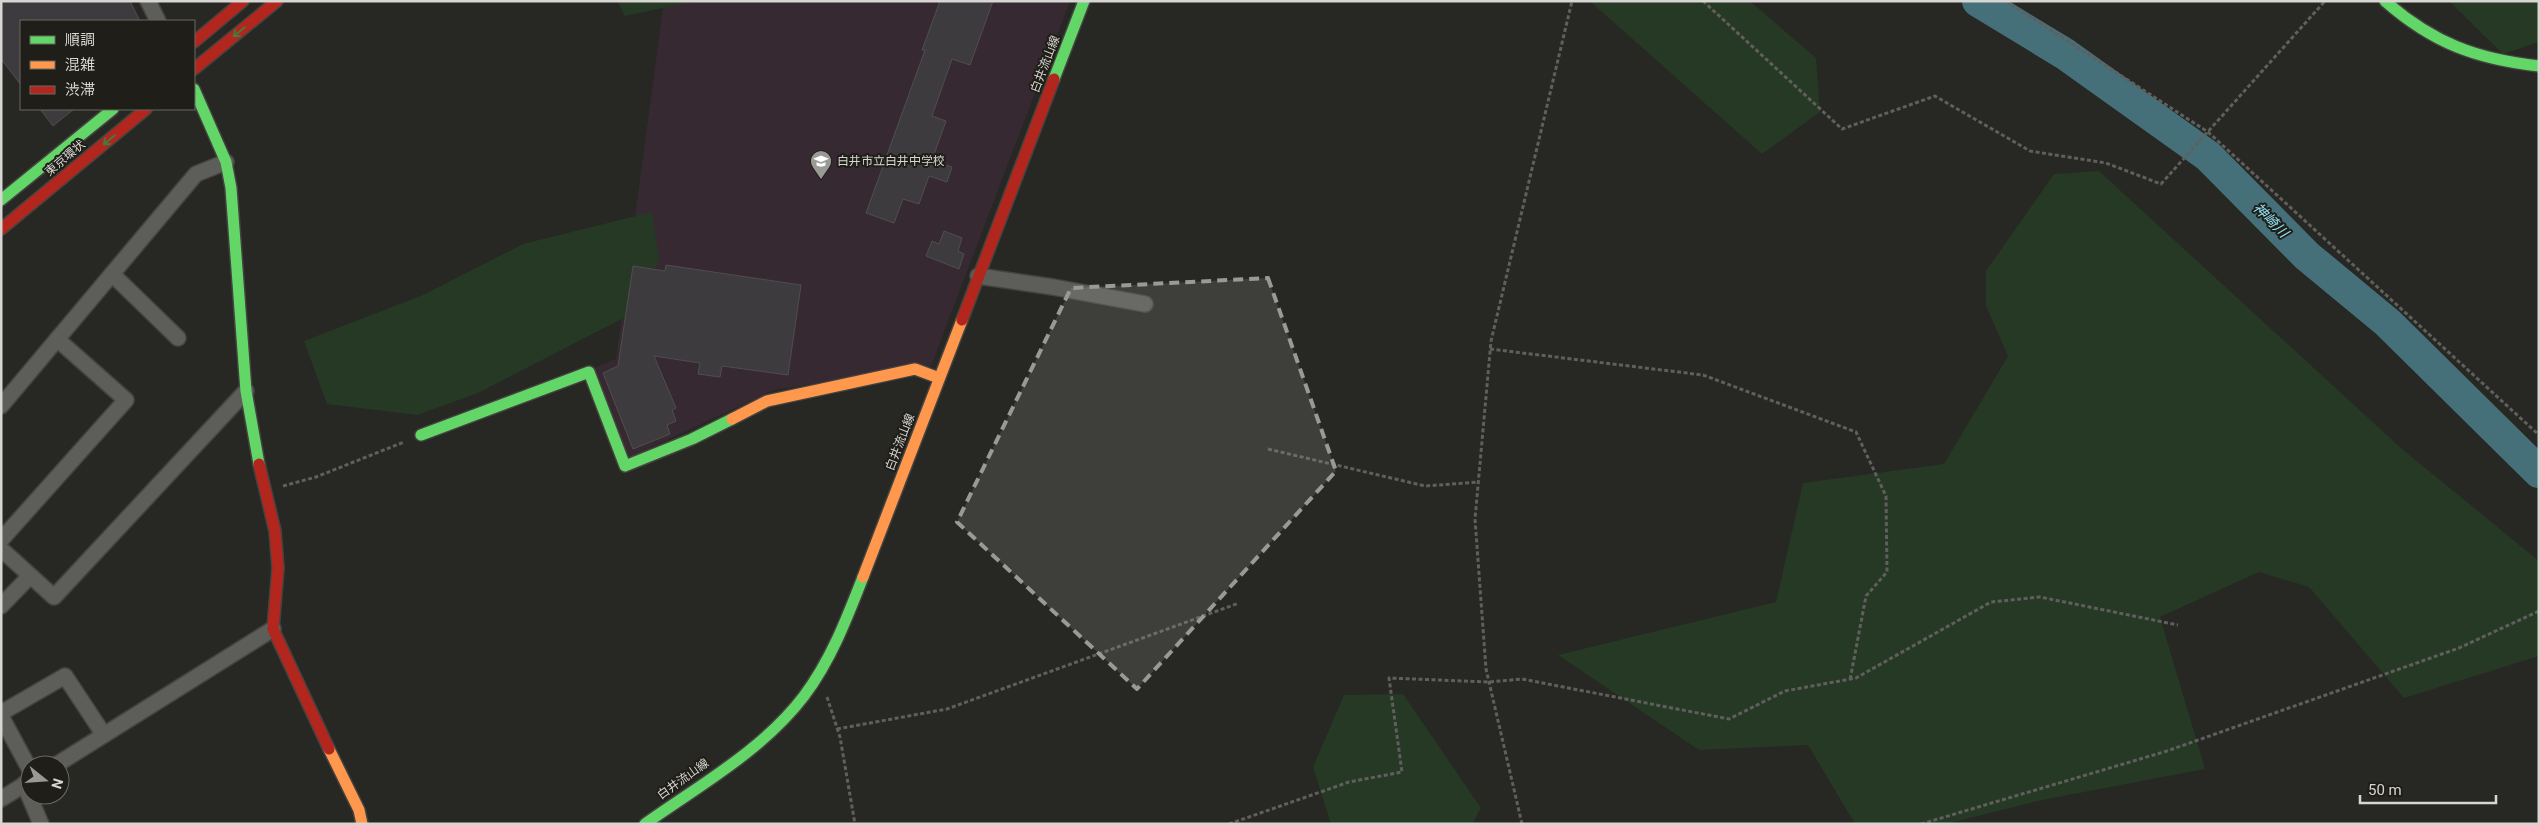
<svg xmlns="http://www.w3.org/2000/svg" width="2540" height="825" viewBox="0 0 2540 825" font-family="Roboto,'Noto Sans JP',sans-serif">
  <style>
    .education { fill: #372932 }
    .green { fill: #263925 }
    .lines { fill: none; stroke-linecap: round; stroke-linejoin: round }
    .river { stroke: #457079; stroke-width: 32 }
    .building { fill: #3e3b3e; stroke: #4f4e4d }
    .street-casing { stroke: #444340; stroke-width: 18 }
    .fast-casing { stroke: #444340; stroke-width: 14 }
    .slow-casing { stroke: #444340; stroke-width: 14 }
    .jam-casing { stroke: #444340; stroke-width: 14 }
    .path { stroke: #605f5d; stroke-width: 3; stroke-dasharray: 4 2.5; stroke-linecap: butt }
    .street { stroke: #5d5d59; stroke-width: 15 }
    .fast { stroke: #63d668; stroke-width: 11 }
    .slow { stroke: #ff974d; stroke-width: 11 }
    .jam { stroke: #b3261e; stroke-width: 11 }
    .oneway { stroke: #427a40 }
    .marked { fill: #999995; fill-opacity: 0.2; stroke: #999995; stroke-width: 4; stroke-dasharray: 10 6; stroke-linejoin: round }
    .labels { text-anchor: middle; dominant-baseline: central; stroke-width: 4; stroke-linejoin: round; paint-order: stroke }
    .street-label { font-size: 12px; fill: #d7d6d2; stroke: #201e18 }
    .poi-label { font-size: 12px; fill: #d7d6d2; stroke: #201e18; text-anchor: start }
    .water-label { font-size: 14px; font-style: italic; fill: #92e4f8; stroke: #201e18 }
  </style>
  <rect width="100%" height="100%" fill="#272723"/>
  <path class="education" d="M664 1H1070L931 366 774 390 628 458 594 368 616 359Z"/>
  <g class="green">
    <path d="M617 1H696L625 16Z"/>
    <path d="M1588 1H1750L1816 58 1820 112 1762 154 1592 3Z"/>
    <path d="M2449 1H2539V42L2503 54Z"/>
    <path d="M2099 171 2402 449 2539 561V656L2404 698 2309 587 2259 572 2160 617 2205 769 2042 800 1946 824H1855L1808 745 1699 750 1558 655 1776 602 1803 483 1944 464 2008 356 1986 306V271L2054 174Z"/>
    <path d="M652 212 659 259 639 310 478 393 417 415 327 404 304 341 423 295 523 244Z"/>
    <path d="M1403 694 1481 808 1472 824H1331L1313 767 1344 695Z"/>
  </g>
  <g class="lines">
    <path class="river" d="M1978 1 2065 54 2208 156 2307 256 2388 323 2539 472"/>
  </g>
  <g class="building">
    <path d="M1 1H130L140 21H21V85L1 59Z"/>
    <path d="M940 1H993L970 65 952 59 932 116 946 121 932 160 952 167 947 182 929 176 919 204 903 199 894 223 866 213 925 50H922Z"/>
    <path d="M40 109H74L53 126Z"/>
    <path d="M944 231 962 238 958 251 964 254 959 269 926 256 932 241 939 244Z"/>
    <path d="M666 265 801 285 788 375 722 366 720 377 698 374 700 363 654 356 676 408 672 410 676 421 667 425 670 434 633 449 603 373 618 366 633 266 665 271Z"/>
  </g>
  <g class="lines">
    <g class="street-casing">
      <g id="street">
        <path d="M148 1 158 21"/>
        <path d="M112 274 178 338"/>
        <path d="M978 276 1053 287 1145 304"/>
        <path d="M1 406 196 174 226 162"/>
        <path d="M1 540 126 400 57 339"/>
        <path d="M1 549 54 597 246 391"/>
        <path d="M1 606 30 576"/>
        <path d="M1 713 65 676 104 735"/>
        <path d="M1 716 30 770"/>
        <path d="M56 765 273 629"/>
        <path d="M24 784 41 824"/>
        <path d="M1 799 30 781"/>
      </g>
    </g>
    <g class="fast-casing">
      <g id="fast">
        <path d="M2385 1C2433 43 2476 59 2539 66"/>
        <path d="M1054 79 1084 1"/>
        <path d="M194 89 226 162 231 188 246 391 259 464"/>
        <path d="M1 200 113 109"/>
        <path d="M421 435 589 372 625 466 692 439 732 419"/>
        <path d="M645 824C700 785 763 750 804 696 831 660 847 618 863 577"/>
      </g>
    </g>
    <g class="slow-casing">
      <g id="slow">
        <path d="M732 419 767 401 915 369 939 378"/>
        <path d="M863 577 962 320"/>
        <path d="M329 749 359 810 362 824"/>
      </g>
    </g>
    <g class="jam-casing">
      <g id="jam">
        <path d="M194 42 243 1"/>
        <path d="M194 69 277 1"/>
        <path d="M1 229 146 109"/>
        <path d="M962 320 1054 79"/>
        <path d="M259 464 275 531 278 568 273 629 329 749"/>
      </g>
    </g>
    <g class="path">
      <path d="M1703 1 1842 129 1935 96 2030 151 2106 163 2161 184 2325 1"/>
      <path d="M2006 1 2208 132 2539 435"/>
      <path d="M1490 349 1703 375 1856 432 1886 496 1887 572 1866 596 1850 680"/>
      <path d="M1268 449 1425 486 1478 482"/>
      <path d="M283 486 316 477 404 442"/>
      <path d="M827 697 840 737 855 824"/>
      <path d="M837 729 947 709 1239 603"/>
      <path d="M1229 824 1349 782 1402 772 1389 678 1489 682 1522 679 1729 719 1785 691 1856 678 1991 602 2040 597 2178 625"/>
      <path d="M1522 824 1486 669 1475 519 1491 341 1572 1"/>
      <path d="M1921 824 2167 751 2459 648 2539 611"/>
    </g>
    <use href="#street" class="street"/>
    <use href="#fast" class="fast"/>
    <use href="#slow" class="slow"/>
    <use href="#jam" class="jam"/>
  </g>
  <defs><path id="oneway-shaft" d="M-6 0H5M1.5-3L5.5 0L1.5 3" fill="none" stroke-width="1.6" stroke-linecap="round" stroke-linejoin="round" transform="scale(1.25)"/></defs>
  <g class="oneway">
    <use href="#oneway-shaft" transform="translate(239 32) rotate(141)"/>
    <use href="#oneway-shaft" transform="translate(109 140) rotate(140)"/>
  </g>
  <path class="marked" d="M1268 278 1336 471 1137 689 957 522 1071 288Z"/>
  <defs>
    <g id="school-pin" transform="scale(1.125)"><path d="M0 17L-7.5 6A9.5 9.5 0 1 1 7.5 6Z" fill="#999995" stroke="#201e18"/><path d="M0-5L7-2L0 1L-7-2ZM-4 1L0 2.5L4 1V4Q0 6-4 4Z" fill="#fff"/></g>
  </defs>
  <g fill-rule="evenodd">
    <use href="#school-pin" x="821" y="161"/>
  </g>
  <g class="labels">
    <g class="street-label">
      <text transform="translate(1045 64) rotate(-69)">白井流山線</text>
      <text transform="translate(65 158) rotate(-40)">東京環状</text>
      <text transform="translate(900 442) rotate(-69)">白井流山線</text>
      <text transform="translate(683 779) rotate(-36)">白井流山線</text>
    </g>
    <g class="poi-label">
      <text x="837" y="161">白井市立白井中学校</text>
    </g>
    <g class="water-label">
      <text transform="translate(2271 220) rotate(45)">神崎川</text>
    </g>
  </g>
  <rect width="2540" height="825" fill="none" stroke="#d7d6d2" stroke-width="5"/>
  <rect x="20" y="20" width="175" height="90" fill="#201e18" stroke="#696862"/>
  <rect x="30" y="36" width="25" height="8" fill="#63d668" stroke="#696862"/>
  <text x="65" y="45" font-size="15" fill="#d7d6d2">順調</text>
  <rect x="30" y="61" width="25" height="8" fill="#ff974d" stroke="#696862"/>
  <text x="65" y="70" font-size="15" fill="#d7d6d2">混雑</text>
  <rect x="30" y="86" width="25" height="8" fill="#b3261e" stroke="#696862"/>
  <text x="65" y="95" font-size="15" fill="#d7d6d2">渋滞</text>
  <g transform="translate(45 780) rotate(107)"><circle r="24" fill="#201e18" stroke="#696862"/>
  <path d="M0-4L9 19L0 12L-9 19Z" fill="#999995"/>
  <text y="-8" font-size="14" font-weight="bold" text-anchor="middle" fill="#d7d6d2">N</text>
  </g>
  <path d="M2360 795v8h136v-8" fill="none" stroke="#d7d6d2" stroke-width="2.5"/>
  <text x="2368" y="795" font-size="15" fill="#d7d6d2" stroke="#201e18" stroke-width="4" paint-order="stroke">50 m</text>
</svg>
